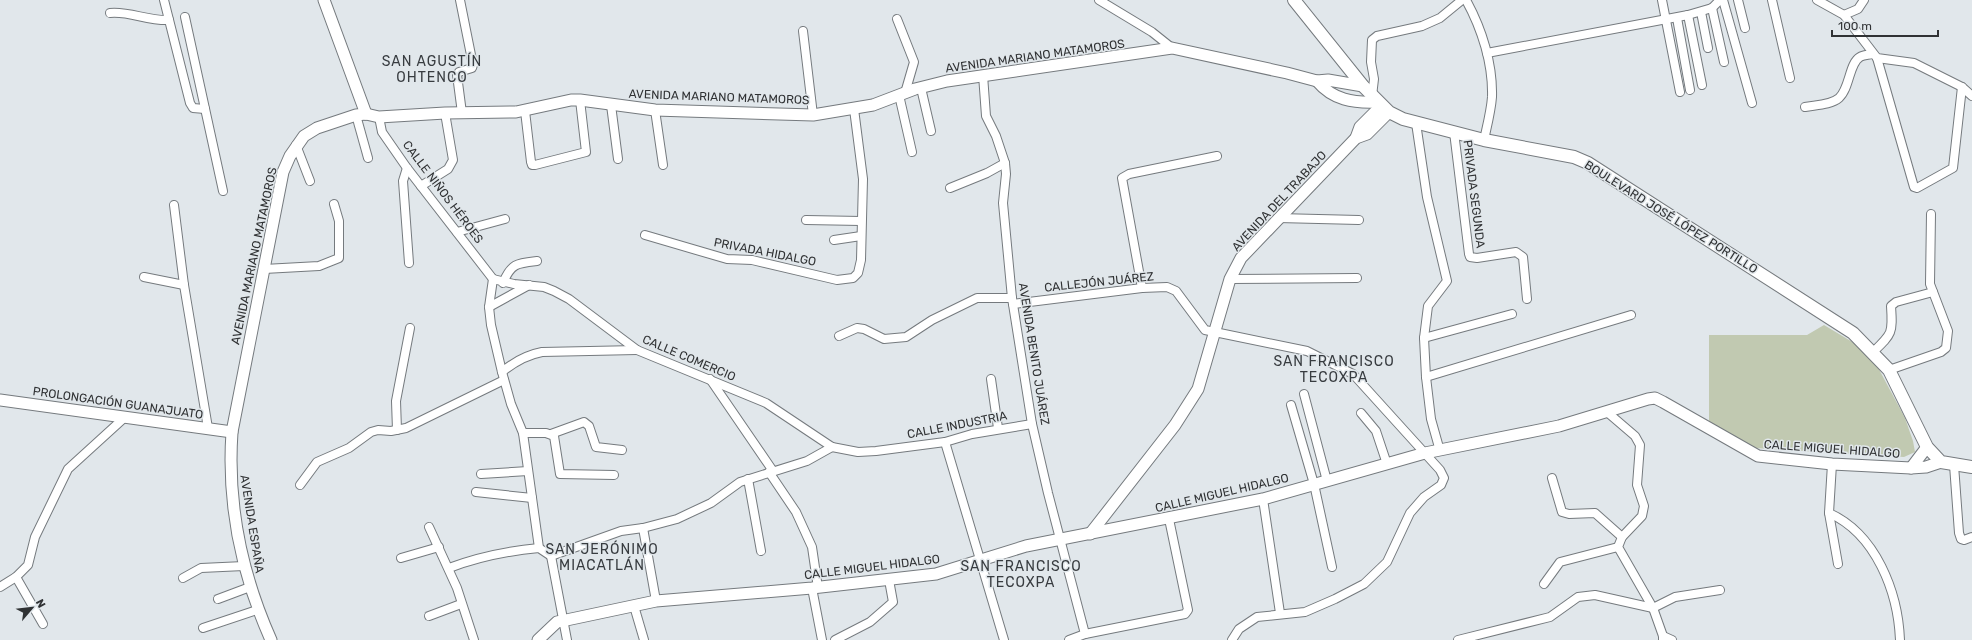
<svg xmlns="http://www.w3.org/2000/svg" width="1972" height="640" viewBox="0 0 1972 640" font-family="Rubik,sans-serif">
  <style>
    .green { fill: #c1c9b1 }
    .lines { fill: none; stroke-linecap: round; stroke-linejoin: round }
    .minor-casing { stroke: #757a7e; stroke-width: 10 }
    .tertiary-casing { stroke: #757a7e; stroke-width: 13 }
    .secondary-casing { stroke: #757a7e; stroke-width: 14 }
    .minor { stroke: #fff; stroke-width: 8 }
    .tertiary { stroke: #fff; stroke-width: 11 }
    .secondary { stroke: #fff; stroke-width: 12 }
    .labels { text-anchor: middle; dominant-baseline: central; stroke-width: 3; stroke-linejoin: round; paint-order: stroke }
    .street-label { font-size: 12px; fill: #303234; stroke: #e1e7eb }
    .quarter-label { font-size: 14px; letter-spacing: 1px; fill: #383c40; stroke: #e1e7eb }
  </style>
  <rect width="100%" height="100%" fill="#e1e7eb"/>
  <path class="green" d="M1824 325 1854 343 1874 360 1905 418 1913 441 1915 452 1904 457 1754 448 1709 423V335H1807Z"/>
  <g class="lines">
    <g class="minor-casing">
      <g id="minor">
        <path d="M164 0 190 103 193 108 205 109"/>
        <path d="M460 0 473 65 472 68 459 72 457 75 462 113"/>
        <path d="M1099 0 1152 32 1172 48"/>
        <path d="M1466 0C1482 29 1493 64 1492 97 1491 111 1487 126 1484 140"/>
        <path d="M1662 0 1680 92"/>
        <path d="M1723 0 1752 103"/>
        <path d="M1738 0 1745 28"/>
        <path d="M1772 0 1790 78"/>
        <path d="M1817 0 1844 15 1877 58 1914 63 1962 87 1972 96"/>
        <path d="M1712 8 1724 62"/>
        <path d="M1701 12 1708 48"/>
        <path d="M110 13C130 11 147 21 169 20"/>
        <path d="M1688 15 1702 85"/>
        <path d="M1844 15 1858 9 1864 0"/>
        <path d="M185 17 223 191"/>
        <path d="M1677 18 1690 90"/>
        <path d="M897 19 914 62 905 93"/>
        <path d="M803 31 813 115"/>
        <path d="M1487 53 1688 15 1712 8 1720 0"/>
        <path d="M1877 58 1914 187 1917 188 1953 168 1962 87"/>
        <path d="M983 75 986 116 996 136 1005 163 1006 174 1003 203 1012 298 1032 424 1048 493 1085 634"/>
        <path d="M921 88 931 131"/>
        <path d="M899 95 912 152"/>
        <path d="M1372 96 1374 79 1371 62 1372 40 1377 36 1422 26 1440 18 1462 0"/>
        <path d="M611 105 618 159"/>
        <path d="M1805 107C1815 105 1831 105 1839 98 1850 88 1849 63 1860 57 1863 55 1868 55 1872 54"/>
        <path d="M655 110 663 165"/>
        <path d="M525 111 531 162 532 165H535L586 152 580 100"/>
        <path d="M356 115 368 158"/>
        <path d="M379 117 382 132 407 168 493 279"/>
        <path d="M1416 123 1427 197 1447 281 1428 306 1424 338 1426 377 1431 419 1440 451"/>
        <path d="M1454 132 1469 254 1470 257 1477 258 1516 252 1523 257 1527 299"/>
        <path d="M296 145 310 181"/>
        <path d="M407 168 403 181 409 263"/>
        <path d="M421 186 448 169 453 160 445 113"/>
        <path d="M950 188 987 173 1005 163"/>
        <path d="M174 205 184 285 208 428"/>
        <path d="M1278 218 1359 220"/>
        <path d="M806 220 861 221"/>
        <path d="M457 232 505 219"/>
        <path d="M645 235 727 259 752 260 837 280 853 278 858 273 861 260 863 179 854 109"/>
        <path d="M834 240 861 236"/>
        <path d="M264 269 319 266 339 258V221L334 204"/>
        <path d="M144 277 184 285"/>
        <path d="M493 279 514 284 544 287 554 291 569 299 637 350 766 403 832 447 858 452 876 451 945 442 972 434 1032 424"/>
        <path d="M493 279 489 307 491 325 502 372 511 404 523 433 539 548"/>
        <path d="M1230 279 1357 278"/>
        <path d="M503 283C511 263 518 263 537 261"/>
        <path d="M1142 288 1122 178 1129 174 1217 156"/>
        <path d="M1013 304 1142 288 1167 287 1176 291 1205 330 1307 351 1353 374 1440 470 1444 478 1441 485 1424 497 1410 513 1387 562 1364 584 1335 599 1305 612 1257 617 1239 629 1232 640"/>
        <path d="M489 307 529 285"/>
        <path d="M839 336 857 328 864 329 884 339 906 337 932 320 977 298H1012"/>
        <path d="M1424 338 1512 314"/>
        <path d="M1872 353C1892 334 1893 334 1891 306L1896 302 1933 292"/>
        <path d="M1889 370 1941 352 1946 348 1948 331 1930 284 1931 214"/>
        <path d="M502 372C514 362 526 355 542 352L637 350"/>
        <path d="M1426 377 1631 315"/>
        <path d="M710 379 773 471"/>
        <path d="M991 379 998 428"/>
        <path d="M1304 394 1327 481"/>
        <path d="M1291 405 1314 484 1332 567"/>
        <path d="M1607 412 1635 436 1640 445 1637 485 1644 506 1642 516 1622 537 1618 547 1653 608 1663 636V640"/>
        <path d="M1361 413 1376 431 1387 464"/>
        <path d="M397 430 396 401 410 328"/>
        <path d="M523 433H546L554 436 560 474 614 475"/>
        <path d="M551 434 584 422 589 426 596 447 622 450"/>
        <path d="M945 442 1004 640"/>
        <path d="M1832 464 1829 513C1876 534 1898 592 1900 640"/>
        <path d="M1954 465 1959 533 1961 539 1964 540 1972 537"/>
        <path d="M769 472 796 512 812 547 818 588"/>
        <path d="M481 474 528 471"/>
        <path d="M1552 478 1562 512 1569 514 1595 513 1622 537"/>
        <path d="M748 479 761 551"/>
        <path d="M300 485 317 462 349 448 371 432 378 430 391 431 406 428 504 380"/>
        <path d="M476 492 532 498"/>
        <path d="M1263 499 1280 613"/>
        <path d="M1829 513 1838 564"/>
        <path d="M429 527 457 588 474 640"/>
        <path d="M643 528 656 601"/>
        <path d="M551 556 567 640"/>
        <path d="M401 558 439 547"/>
        <path d="M449 568C478 557 507 551 539 548L551 556 621 531 643 528 677 519 711 503 740 482 807 461 832 447"/>
        <path d="M16 577 43 624"/>
        <path d="M183 578 201 568 244 566"/>
        <path d="M1544 584 1560 562 1618 547"/>
        <path d="M0 587 16 577 28 565 35 537 68 469 124 418"/>
        <path d="M812 588 822 640"/>
        <path d="M218 599 250 587"/>
        <path d="M634 606 644 640"/>
        <path d="M429 616 461 604"/>
        <path d="M203 628 257 610"/>
        <path d="M1663 636 1672 640"/>
        <path d="M835 640 870 622 893 602 889 580"/>
        <path d="M1069 640 1085 634 1185 614 1188 610 1169 519"/>
        <path d="M1458 640 1550 617 1578 597 1595 595 1653 608 1675 597 1720 590"/>
      </g>
    </g>
    <g class="tertiary-casing">
      <g id="tertiary">
        <path d="M324 0 366 114"/>
        <path d="M1317 81C1333 100 1353 103 1377 102"/>
        <path d="M1356 138 1360 127 1381 106"/>
        <path d="M0 400 232 432"/>
        <path d="M1911 468 1927 447"/>
        <path d="M1090 534 1175 425 1198 389 1230 279 1241 258 1356 138 1367 134 1389 112"/>
        <path d="M271 640C242 575 227 504 232 432L283 172 290 156 304 136 317 128 356 115 366 114 379 117 445 113 516 112 571 100H580L655 110 813 115 873 105 915 89 947 81 1172 48 1287 73 1317 81 1328 80 1363 86"/>
        <path d="M538 640 557 622 656 601 812 588 936 574 1026 546 1263 499 1425 453 1559 426 1648 399 1655 398 1663 402 1758 456 1832 464 1911 468 1926 467 1941 462"/>
      </g>
    </g>
    <g class="secondary-casing">
      <path id="secondary" d="M1294 0 1363 86 1389 112 1403 119 1484 140 1574 157 1588 163 1853 333 1889 370 1927 447 1941 462 1972 467"/>
    </g>
    <use href="#minor" class="minor"/>
    <use href="#tertiary" class="tertiary"/>
    <use href="#secondary" class="secondary"/>
  </g>
  <g class="labels">
    <g class="street-label">
      <text transform="translate(1035 56) rotate(-8)">AVENIDA MARIANO MATAMOROS</text>
      <text transform="translate(719 97) rotate(2)">AVENIDA MARIANO MATAMOROS</text>
      <text transform="translate(443 192) rotate(53)">CALLE NIÑOS HÉROES</text>
      <text transform="translate(1474 194) rotate(83)">PRIVADA SEGUNDA</text>
      <text transform="translate(1279 201) rotate(-47)">AVENIDA DEL TRABAJO</text>
      <text transform="translate(1671 217) rotate(32)">BOULEVARD JOSÉ LÓPEZ PORTILLO</text>
      <text transform="translate(765 252) rotate(11)">PRIVADA HIDALGO</text>
      <text transform="translate(254 256) rotate(-78)">AVENIDA MARIANO MATAMOROS</text>
      <text transform="translate(1099 282) rotate(-6)">CALLEJÓN JUÁREZ</text>
      <text transform="translate(1034 354) rotate(81)">AVENIDA BENITO JUÁREZ</text>
      <text transform="translate(689 358) rotate(23)">CALLE COMERCIO</text>
      <text transform="translate(118 403) rotate(8)">PROLONGACIÓN GUANAJUATO</text>
      <text transform="translate(957 425) rotate(-11)">CALLE INDUSTRIA</text>
      <text transform="translate(1832 449) rotate(4)">CALLE MIGUEL HIDALGO</text>
      <text transform="translate(1222 493) rotate(-13)">CALLE MIGUEL HIDALGO</text>
      <text transform="translate(252 524) rotate(81)">AVENIDA ESPAÑA</text>
      <text transform="translate(872 567) rotate(-7)">CALLE MIGUEL HIDALGO</text>
    </g>
    <g class="quarter-label">
      <text x="432" y="61">SAN AGUSTÍN<tspan x="432" dy="16">OHTENCO</tspan></text>
      <text x="1334" y="361">SAN FRANCISCO<tspan x="1334" dy="16">TECOXPA</tspan></text>
      <text x="602" y="549">SAN JERÓNIMO<tspan x="602" dy="16">MIACATLÁN</tspan></text>
      <text x="1021" y="566">SAN FRANCISCO<tspan x="1021" dy="16">TECOXPA</tspan></text>
    </g>
  </g>
  <g transform="translate(32 608) rotate(62)" stroke="#e1e7eb" stroke-width="3" paint-order="stroke">
  <path d="M0-3L7 15L0 10L-7 15Z" fill="#303234"/>
  <text y="-6" font-size="11" font-weight="bold" text-anchor="middle" fill="#303234">N</text>
  </g>
  <path d="M1832 30v6h106v-6" fill="none" stroke="#303234" stroke-width="2"/>
  <text x="1838" y="30" font-size="12" fill="#303234" stroke="#e1e7eb" stroke-width="3" paint-order="stroke">100 m</text>
</svg>
